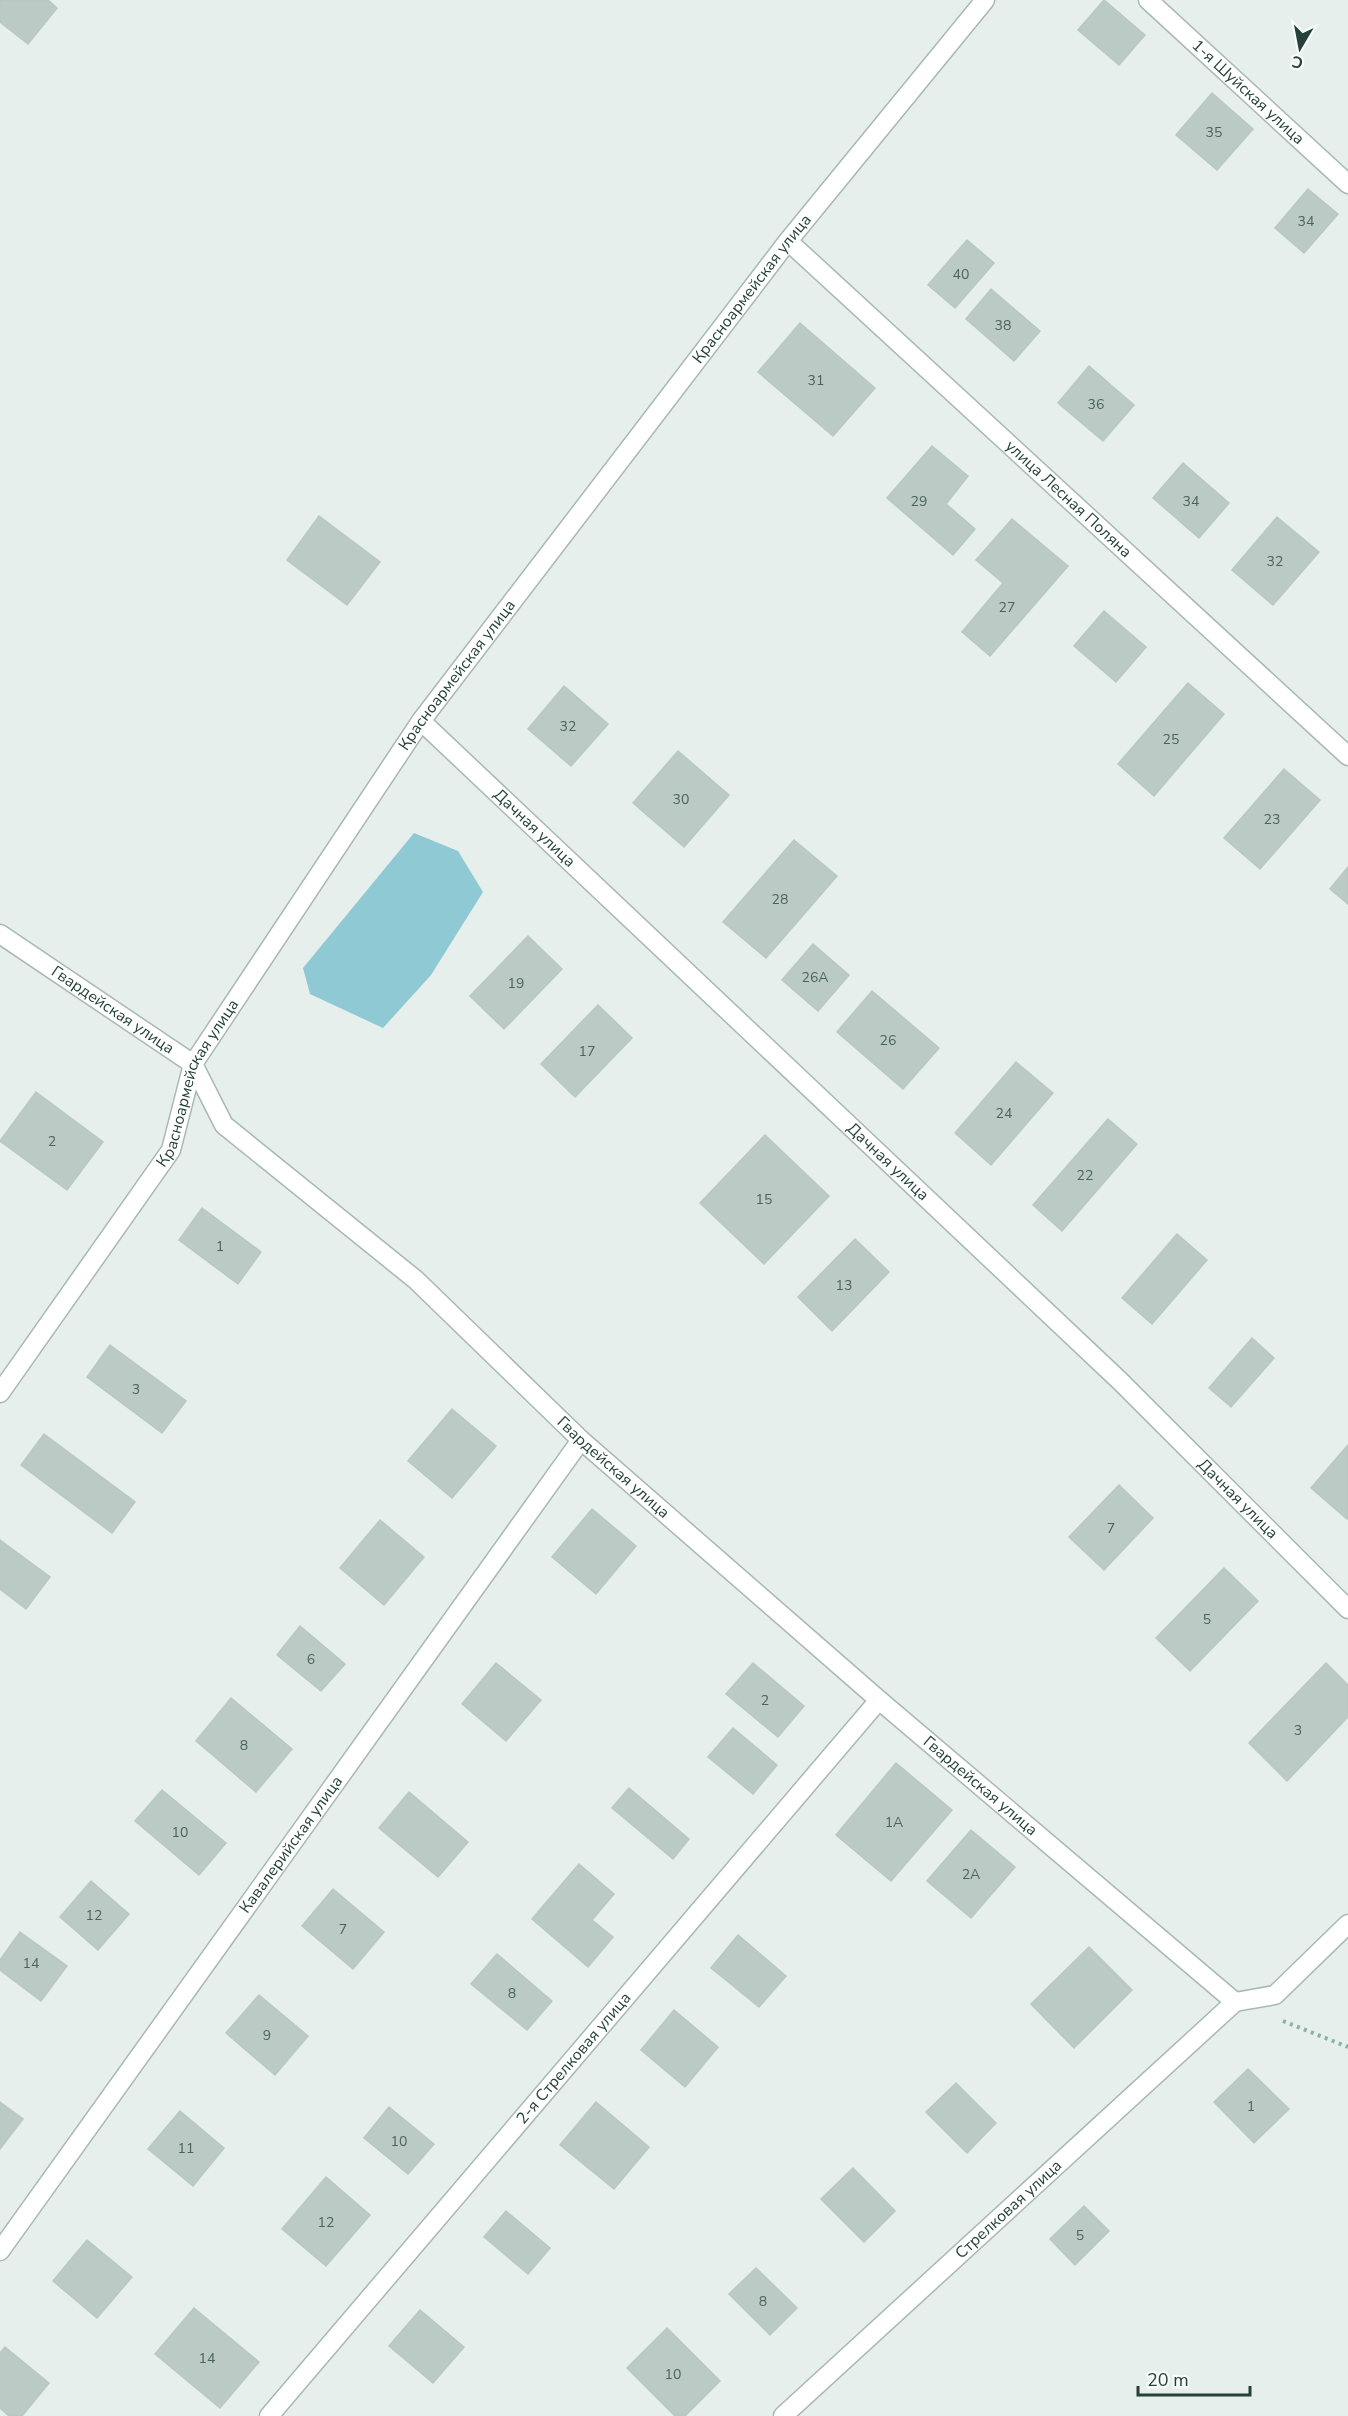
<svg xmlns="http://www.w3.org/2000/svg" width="1348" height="2416" viewBox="0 0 1348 2416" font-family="'Nunito Sans',sans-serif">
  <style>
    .water { fill: #8ec9d4 }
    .building { fill: #bbcac4; stroke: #b8c9c2; stroke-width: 1.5 }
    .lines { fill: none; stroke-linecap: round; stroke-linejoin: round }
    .minor-casing { stroke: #a8b8b2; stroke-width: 21 }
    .tertiary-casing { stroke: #a8b8b2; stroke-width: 21 }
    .path { stroke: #86b3a5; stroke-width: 4; stroke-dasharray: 3 4.5; stroke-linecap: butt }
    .minor { stroke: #fff; stroke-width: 18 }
    .tertiary { stroke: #fff; stroke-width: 18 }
    .labels { text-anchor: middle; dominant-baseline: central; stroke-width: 4.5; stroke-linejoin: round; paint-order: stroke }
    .number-label { font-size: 14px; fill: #4a645c }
    .street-label { font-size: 16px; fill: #24423a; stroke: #f7fbf9 }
  </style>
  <rect width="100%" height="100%" fill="#e6efeb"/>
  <path class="water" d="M414 833 458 851 483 892 431 975 383 1028 310 994 303 968Z"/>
  <g class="building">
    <path d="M0 0H48L57 8 28 44 0 22Z"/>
    <path d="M1104 0 1145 35 1119 65 1078 30Z"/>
    <path d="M1212 93 1253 129 1217 170 1176 135Z"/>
    <path d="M1308 189 1338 214 1304 253 1275 228Z"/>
    <path d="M967 240 994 263 955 308 928 285Z"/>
    <path d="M991 289 1040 331 1014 361 966 319Z"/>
    <path d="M800 323 875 388 833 436 758 372Z"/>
    <path d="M1089 366 1134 405 1103 441 1058 403Z"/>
    <path d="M932 446 968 476 946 504 975 529 953 555 887 498Z"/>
    <path d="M1183 463 1229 503 1199 538 1153 498Z"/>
    <path d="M319 516 380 562 347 605 287 560Z"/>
    <path d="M1277 517 1319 552 1273 605 1232 570Z"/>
    <path d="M1012 519 1068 566 990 656 962 632 1003 583 976 560Z"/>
    <path d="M1104 611 1146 647 1116 682 1074 646Z"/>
    <path d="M1188 683 1224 714 1154 796 1118 764Z"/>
    <path d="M564 686 608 724 571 766 528 729Z"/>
    <path d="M678 751 729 795 684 847 633 803Z"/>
    <path d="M1284 769 1320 800 1260 869 1224 838Z"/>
    <path d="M794 840 837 876 766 958 723 922Z"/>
    <path d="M1348 867V904L1330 889Z"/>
    <path d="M528 936 562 969 504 1029 470 996Z"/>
    <path d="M813 944 849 975 818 1011 782 980Z"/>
    <path d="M872 991 939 1048 903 1089 837 1032Z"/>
    <path d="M598 1005 632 1038 575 1097 541 1064Z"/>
    <path d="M1016 1062 1053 1093 991 1165 955 1133Z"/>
    <path d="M36 1092 103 1142 67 1190 0 1141Z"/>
    <path d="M1108 1119 1137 1144 1062 1231 1033 1205Z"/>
    <path d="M765 1135 829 1196 764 1264 700 1203Z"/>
    <path d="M202 1208 261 1252 238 1284 179 1240Z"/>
    <path d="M1177 1234 1207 1260 1152 1324 1122 1298Z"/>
    <path d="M855 1239 889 1272 832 1331 798 1297Z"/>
    <path d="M1252 1338 1274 1358 1231 1407 1209 1388Z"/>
    <path d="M110 1345 186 1401 162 1433 87 1377Z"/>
    <path d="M452 1409 496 1446 452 1498 408 1461Z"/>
    <path d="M44 1434 135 1502 112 1533 21 1465Z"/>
    <path d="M1348 1445V1518L1347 1519 1311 1488Z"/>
    <path d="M1119 1485 1153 1518 1104 1570 1069 1537Z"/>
    <path d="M592 1509 636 1546 596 1594 552 1557Z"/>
    <path d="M380 1520 424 1557 384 1605 340 1568Z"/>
    <path d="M0 1540 50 1577 26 1609 0 1589Z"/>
    <path d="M1224 1568 1258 1601 1190 1671 1156 1638Z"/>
    <path d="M300 1626 345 1664 321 1691 277 1655Z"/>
    <path d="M496 1663 541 1700 506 1741 462 1704Z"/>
    <path d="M753 1663 804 1706 778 1737 726 1694Z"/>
    <path d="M1326 1663 1348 1685V1717L1287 1781 1249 1743Z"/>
    <path d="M231 1698 292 1749 256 1792 196 1741Z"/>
    <path d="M733 1728 777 1765 753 1794 708 1757Z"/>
    <path d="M896 1763 952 1810 891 1881 836 1835Z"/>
    <path d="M629 1788 689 1839 673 1859 612 1808Z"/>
    <path d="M162 1790 226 1843 199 1875 135 1821Z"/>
    <path d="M409 1792 468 1842 438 1877 379 1828Z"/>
    <path d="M971 1830 1015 1867 971 1918 927 1881Z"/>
    <path d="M579 1864 614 1894 592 1920 613 1937 588 1967 532 1919Z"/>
    <path d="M91 1881 129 1914 98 1950 60 1917Z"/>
    <path d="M333 1889 384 1932 353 1969 302 1926Z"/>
    <path d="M20 1932 67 1966 41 2001 0 1970V1960Z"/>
    <path d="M738 1935 786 1976 759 2007 711 1968Z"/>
    <path d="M1089 1947 1132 1990 1074 2048 1031 2004Z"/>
    <path d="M497 1954 552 2001 527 2030 471 1984Z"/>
    <path d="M259 1995 308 2036 275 2075 226 2033Z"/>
    <path d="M674 2010 718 2047 685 2087 641 2050Z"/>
    <path d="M1248 2069 1289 2109 1254 2143 1214 2102Z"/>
    <path d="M956 2083 996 2123 967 2153 926 2112Z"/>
    <path d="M0 2102 23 2119 0 2149Z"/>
    <path d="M596 2102 649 2147 614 2189 560 2145Z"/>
    <path d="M389 2107 434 2144 408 2174 364 2138Z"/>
    <path d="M180 2111 224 2148 193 2186 148 2149Z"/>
    <path d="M853 2168 895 2211 864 2242 821 2199Z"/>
    <path d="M326 2177 370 2215 326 2266 282 2229Z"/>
    <path d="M1084 2206 1109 2231 1075 2265 1050 2239Z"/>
    <path d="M506 2211 550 2248 528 2274 484 2237Z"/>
    <path d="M87 2240 132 2277 97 2318 53 2281Z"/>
    <path d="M756 2268 797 2308 770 2335 729 2294Z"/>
    <path d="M194 2308 259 2362 220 2408 155 2354Z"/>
    <path d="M420 2310 464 2347 433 2383 389 2346Z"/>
    <path d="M667 2328 720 2381 685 2416H675L627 2368Z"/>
    <path d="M5 2347 49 2383 22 2416H9L0 2408V2353Z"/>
  </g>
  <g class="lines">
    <g class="minor-casing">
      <g id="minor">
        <path id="s1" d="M1148 0 1348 184"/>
        <path id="s2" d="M788 241 1348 756"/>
        <path id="s3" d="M421 721 1120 1381 1348 1609"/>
        <path id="s4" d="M0 934 193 1064 224 1125 416 1280 581 1440 879 1700 1235 2002"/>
        <path d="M1235 2002 1275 1995 1348 1924"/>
        <path id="s5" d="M0 2251 581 1440"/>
        <path id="s6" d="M269 2416 879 1700"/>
        <path id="s7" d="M783 2416 1235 2002"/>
      </g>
    </g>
    <g class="tertiary-casing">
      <g id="tertiary">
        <path id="s8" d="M0 1393 171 1150 193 1064 421 721 788 241 985 0"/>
      </g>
    </g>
    <path class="path" d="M1283 2021 1348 2047"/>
    <use href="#minor" class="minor"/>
    <use href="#tertiary" class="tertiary"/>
  </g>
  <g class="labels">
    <g class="number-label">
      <text x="1214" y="132">35</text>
      <text x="1306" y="221">34</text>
      <text x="961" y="274">40</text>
      <text x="1003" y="325">38</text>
      <text x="816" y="380">31</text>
      <text x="1096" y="404">36</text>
      <text x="919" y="501">29</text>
      <text x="1191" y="501">34</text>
      <text x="1275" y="561">32</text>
      <text x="1007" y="607">27</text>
      <text x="568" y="726">32</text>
      <text x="1171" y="739">25</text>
      <text x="681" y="799">30</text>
      <text x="1272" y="819">23</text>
      <text x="780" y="899">28</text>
      <text x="815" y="977">26А</text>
      <text x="516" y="983">19</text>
      <text x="888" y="1040">26</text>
      <text x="587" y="1051">17</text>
      <text x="1004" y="1113">24</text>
      <text x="52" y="1141">2</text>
      <text x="1085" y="1175">22</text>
      <text x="764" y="1199">15</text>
      <text x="220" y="1246">1</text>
      <text x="844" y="1285">13</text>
      <text x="136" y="1389">3</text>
      <text x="1111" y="1528">7</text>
      <text x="1207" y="1619">5</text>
      <text x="311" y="1659">6</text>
      <text x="765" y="1700">2</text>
      <text x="1298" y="1730">3</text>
      <text x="244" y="1745">8</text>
      <text x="894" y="1822">1А</text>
      <text x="180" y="1832">10</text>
      <text x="971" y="1874">2А</text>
      <text x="94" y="1915">12</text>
      <text x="343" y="1929">7</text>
      <text x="31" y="1963">14</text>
      <text x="512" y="1993">8</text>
      <text x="267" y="2035">9</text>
      <text x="1251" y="2106">1</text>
      <text x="399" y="2141">10</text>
      <text x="186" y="2148">11</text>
      <text x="326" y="2222">12</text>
      <text x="1080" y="2235">5</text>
      <text x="763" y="2301">8</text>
      <text x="207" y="2358">14</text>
      <text x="673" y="2374">10</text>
    </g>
    <g class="street-label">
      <text stroke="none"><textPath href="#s1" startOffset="136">1-я Шуйская улица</textPath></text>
      <text stroke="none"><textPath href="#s8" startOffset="1342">Красноармейская улица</textPath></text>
      <text stroke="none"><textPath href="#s2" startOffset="381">улица Лесная Поляна</textPath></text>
      <text stroke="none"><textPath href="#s8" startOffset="856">Красноармейская улица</textPath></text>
      <text stroke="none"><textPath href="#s3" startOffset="156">Дачная улица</textPath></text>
      <text stroke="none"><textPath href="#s4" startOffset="136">Гвардейская улица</textPath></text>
      <text stroke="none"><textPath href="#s8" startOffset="370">Красноармейская улица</textPath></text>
      <text stroke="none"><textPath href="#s3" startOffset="642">Дачная улица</textPath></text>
      <text stroke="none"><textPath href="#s4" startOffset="820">Гвардейская улица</textPath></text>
      <text stroke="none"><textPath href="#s3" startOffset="1128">Дачная улица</textPath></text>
      <text stroke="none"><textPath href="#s4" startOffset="1306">Гвардейская улица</textPath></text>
      <text stroke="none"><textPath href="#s5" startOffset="500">Кавалерийская улица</textPath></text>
      <text stroke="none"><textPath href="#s6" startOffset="470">2-я Стрелковая улица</textPath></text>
      <text stroke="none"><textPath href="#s7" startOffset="306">Стрелковая улица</textPath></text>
    </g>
  </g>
  <g transform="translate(1300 48) rotate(190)" stroke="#f7fbf9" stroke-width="4.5" paint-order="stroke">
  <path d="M0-4.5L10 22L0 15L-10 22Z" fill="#24423a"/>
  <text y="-9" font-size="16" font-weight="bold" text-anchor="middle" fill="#24423a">С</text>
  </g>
  <path d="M1138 2386v9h112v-9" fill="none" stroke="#24423a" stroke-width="3"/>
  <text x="1147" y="2386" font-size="18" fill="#24423a" stroke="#f7fbf9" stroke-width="4.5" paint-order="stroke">20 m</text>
</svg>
